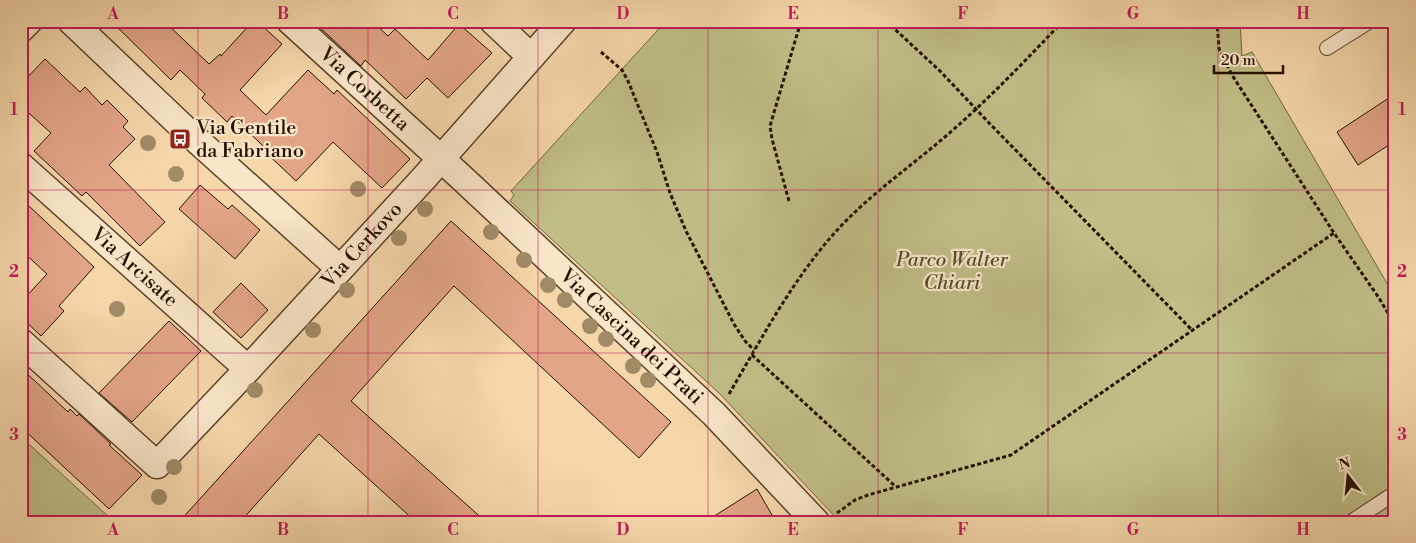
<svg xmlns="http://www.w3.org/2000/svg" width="1416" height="543" viewBox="0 0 1416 543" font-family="'Libre Bodoni',serif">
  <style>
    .green { fill: #c0bd86; stroke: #726643 }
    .building { fill: #e3a588; stroke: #251000 }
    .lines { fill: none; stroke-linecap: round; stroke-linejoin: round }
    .service-casing { stroke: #59422a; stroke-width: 16 }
    .minor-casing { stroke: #59422a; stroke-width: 29 }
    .path { stroke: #251000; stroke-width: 3; stroke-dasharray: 4 2.5; stroke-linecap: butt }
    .service { stroke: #f9e5c8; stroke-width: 14 }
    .minor { stroke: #f9e5c8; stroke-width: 26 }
    .tree { fill: #a18b66 }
    .grid { fill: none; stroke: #c2185b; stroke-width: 1; stroke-opacity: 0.55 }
    .labels { text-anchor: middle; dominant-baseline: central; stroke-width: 4.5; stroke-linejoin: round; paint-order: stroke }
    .street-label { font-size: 20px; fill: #251000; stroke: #f9e5c8 }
    .poi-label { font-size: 20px; fill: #251000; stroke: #f9e5c8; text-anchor: start }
    .park-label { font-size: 20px; font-style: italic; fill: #5b4d2f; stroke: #f9e5c8 }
    .neatline { fill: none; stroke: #c2185b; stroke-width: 2 }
    .grid-label { font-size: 16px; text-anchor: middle; font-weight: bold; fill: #c2185b }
  </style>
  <rect width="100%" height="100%" fill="#f6d7aa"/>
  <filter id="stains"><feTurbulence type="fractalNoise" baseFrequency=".004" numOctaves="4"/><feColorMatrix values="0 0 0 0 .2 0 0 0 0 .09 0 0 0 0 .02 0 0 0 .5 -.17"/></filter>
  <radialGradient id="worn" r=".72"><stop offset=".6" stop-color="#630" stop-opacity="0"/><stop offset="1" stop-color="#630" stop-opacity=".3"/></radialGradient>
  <g class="green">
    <path d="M666 21H1240L1242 56 1252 52 1395 297V522H840L720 394 510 201 514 195 511 191Z"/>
    <path d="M21 437 110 518 116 522H21Z"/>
  </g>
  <g class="building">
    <path d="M111 21H164L209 64 220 54 221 56 253 21H257L282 44 240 90 266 115 308 70 334 94 337 90 410 159 382 188 333 142 296 181 261 148 263 146 232 116 227 122 202 98 205 94 180 70 171 80Z"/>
    <path d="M313 21H372L388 36 395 29 428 60 459 24 492 53 448 98 427 78 406 99 365 60 361 66Z"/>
    <path d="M45 59 80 92 85 87 102 105 107 100 128 121 123 127 135 139 109 165 165 222 140 246 86 192 82 196 34 151 51 133 21 106V84Z"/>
    <path d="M1395 94V141L1358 165 1337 132Z"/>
    <path d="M200 185 228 209 232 205 260 230 235 259 179 209Z"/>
    <path d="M29 206 94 267 59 306 64 311 41 336 21 317V302L47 274 21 250V215Z"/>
    <path d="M451 221 671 422 639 458 454 286 351 401 486 522H416L319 434 240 522H179Z"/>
    <path d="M241 283 268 310 241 338 213 312Z"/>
    <path d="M169 321 201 351 132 422 99 393Z"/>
    <path d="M21 368 68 412 70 409 77 416 79 414 111 444 109 445 142 475 109 509 21 427Z"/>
    <path d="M757 489 776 522H705Z"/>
  </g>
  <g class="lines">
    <g class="service-casing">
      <g id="service">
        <path d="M1327 48 1370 21"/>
        <path d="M1351 522 1395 493"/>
      </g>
    </g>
    <g class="minor-casing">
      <g id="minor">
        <path d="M71 21 190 134 340 269"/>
        <path id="s1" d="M290 21 462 178 714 414 816 522"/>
        <path d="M493 21 531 57"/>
        <path d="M21 29 29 21"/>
        <path id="s2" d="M21 166 248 369"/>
        <path id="s3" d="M21 342 157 465 248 369 424 178 563 21"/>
      </g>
    </g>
    <g class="path">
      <path d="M886 21 940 71 991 125 1192 330"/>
      <path d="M1217 21 1219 49 1232 75 1334 233 1379 298 1395 325"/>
      <path d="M601 52 622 70 628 81 657 152 670 193 686 231 734 324 745 341 754 350"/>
      <path d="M789 201 772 139 770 126 801 21"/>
      <path d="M752 355 895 486"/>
      <path d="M729 394C762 338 795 275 840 227 872 193 911 166 946 136 988 100 1025 61 1063 21"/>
      <path d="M837 513 855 500 868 495 1011 455 1334 233"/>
    </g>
    <use href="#service" class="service"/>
    <use href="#minor" class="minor"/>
  </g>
  <g class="tree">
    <circle cx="148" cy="143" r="8"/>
    <circle cx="176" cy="174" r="8"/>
    <circle cx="358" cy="189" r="8"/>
    <circle cx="425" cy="209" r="8"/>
    <circle cx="491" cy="232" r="8"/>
    <circle cx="399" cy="238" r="8"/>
    <circle cx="524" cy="260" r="8"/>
    <circle cx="548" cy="285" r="8"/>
    <circle cx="347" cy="290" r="8"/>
    <circle cx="565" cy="300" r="8"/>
    <circle cx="117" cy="309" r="8"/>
    <circle cx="590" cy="326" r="8"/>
    <circle cx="313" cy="330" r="8"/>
    <circle cx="606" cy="339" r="8"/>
    <circle cx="633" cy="366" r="8"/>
    <circle cx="648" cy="380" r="8"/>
    <circle cx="255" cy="390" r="8"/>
    <circle cx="174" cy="467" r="8"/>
    <circle cx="159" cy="497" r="8"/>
  </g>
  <path class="grid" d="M198 21V522M368 21V522M538 21V522M708 21V522M878 21V522M1048 21V522M1218 21V522M21 190H1395M21 353H1395"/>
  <defs>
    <g id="bus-square" transform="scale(1.125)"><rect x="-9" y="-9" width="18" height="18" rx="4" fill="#8f2418" stroke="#f9e5c8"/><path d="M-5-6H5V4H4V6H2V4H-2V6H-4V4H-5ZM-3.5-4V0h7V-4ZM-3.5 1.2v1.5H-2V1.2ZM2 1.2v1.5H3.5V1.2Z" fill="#fff"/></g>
  </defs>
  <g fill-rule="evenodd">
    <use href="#bus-square" x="180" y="139"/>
  </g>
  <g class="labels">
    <g class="street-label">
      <text stroke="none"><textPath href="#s1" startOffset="101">Via Corbetta</textPath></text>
      <text stroke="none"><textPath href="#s3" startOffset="484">Via Cerkovo</textPath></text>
      <text stroke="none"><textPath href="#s2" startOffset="152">Via Arcisate</textPath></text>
      <text stroke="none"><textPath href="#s1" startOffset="465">Via Cascina dei Prati</textPath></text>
    </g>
    <g class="poi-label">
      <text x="196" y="128">Via Gentile<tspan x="196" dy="23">da Fabriano</tspan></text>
    </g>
    <g class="park-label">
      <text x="952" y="260">Parco Walter<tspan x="952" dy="23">Chiari</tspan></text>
    </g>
  </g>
  <rect width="1416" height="543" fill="none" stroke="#f6d7aa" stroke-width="55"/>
  <g transform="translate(1348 476) rotate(344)" stroke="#f9e5c8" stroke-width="4" paint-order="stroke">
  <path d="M0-4L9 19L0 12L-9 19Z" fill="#251000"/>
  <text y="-8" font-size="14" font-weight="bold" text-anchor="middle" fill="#251000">N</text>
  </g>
  <path d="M1214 65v8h69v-8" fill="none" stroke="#251000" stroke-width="2.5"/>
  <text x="1221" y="65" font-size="15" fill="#251000" stroke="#f9e5c8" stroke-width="4" paint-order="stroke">20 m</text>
  <rect x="28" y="28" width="1360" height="488" class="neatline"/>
  <g class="grid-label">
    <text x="113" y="19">A</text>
    <text x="283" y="19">B</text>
    <text x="453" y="19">C</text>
    <text x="623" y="19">D</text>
    <text x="793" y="19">E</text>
    <text x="963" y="19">F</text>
    <text x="1133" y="19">G</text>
    <text x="1303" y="19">H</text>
    <text x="14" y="115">1</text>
    <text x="1402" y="115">1</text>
    <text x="14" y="277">2</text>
    <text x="1402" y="277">2</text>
    <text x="14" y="440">3</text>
    <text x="1402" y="440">3</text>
    <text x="113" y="535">A</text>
    <text x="283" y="535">B</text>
    <text x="453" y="535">C</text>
    <text x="623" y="535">D</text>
    <text x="793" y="535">E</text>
    <text x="963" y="535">F</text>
    <text x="1133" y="535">G</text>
    <text x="1303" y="535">H</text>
  </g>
  <rect width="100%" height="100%" filter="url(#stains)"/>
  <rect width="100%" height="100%" fill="url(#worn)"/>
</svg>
